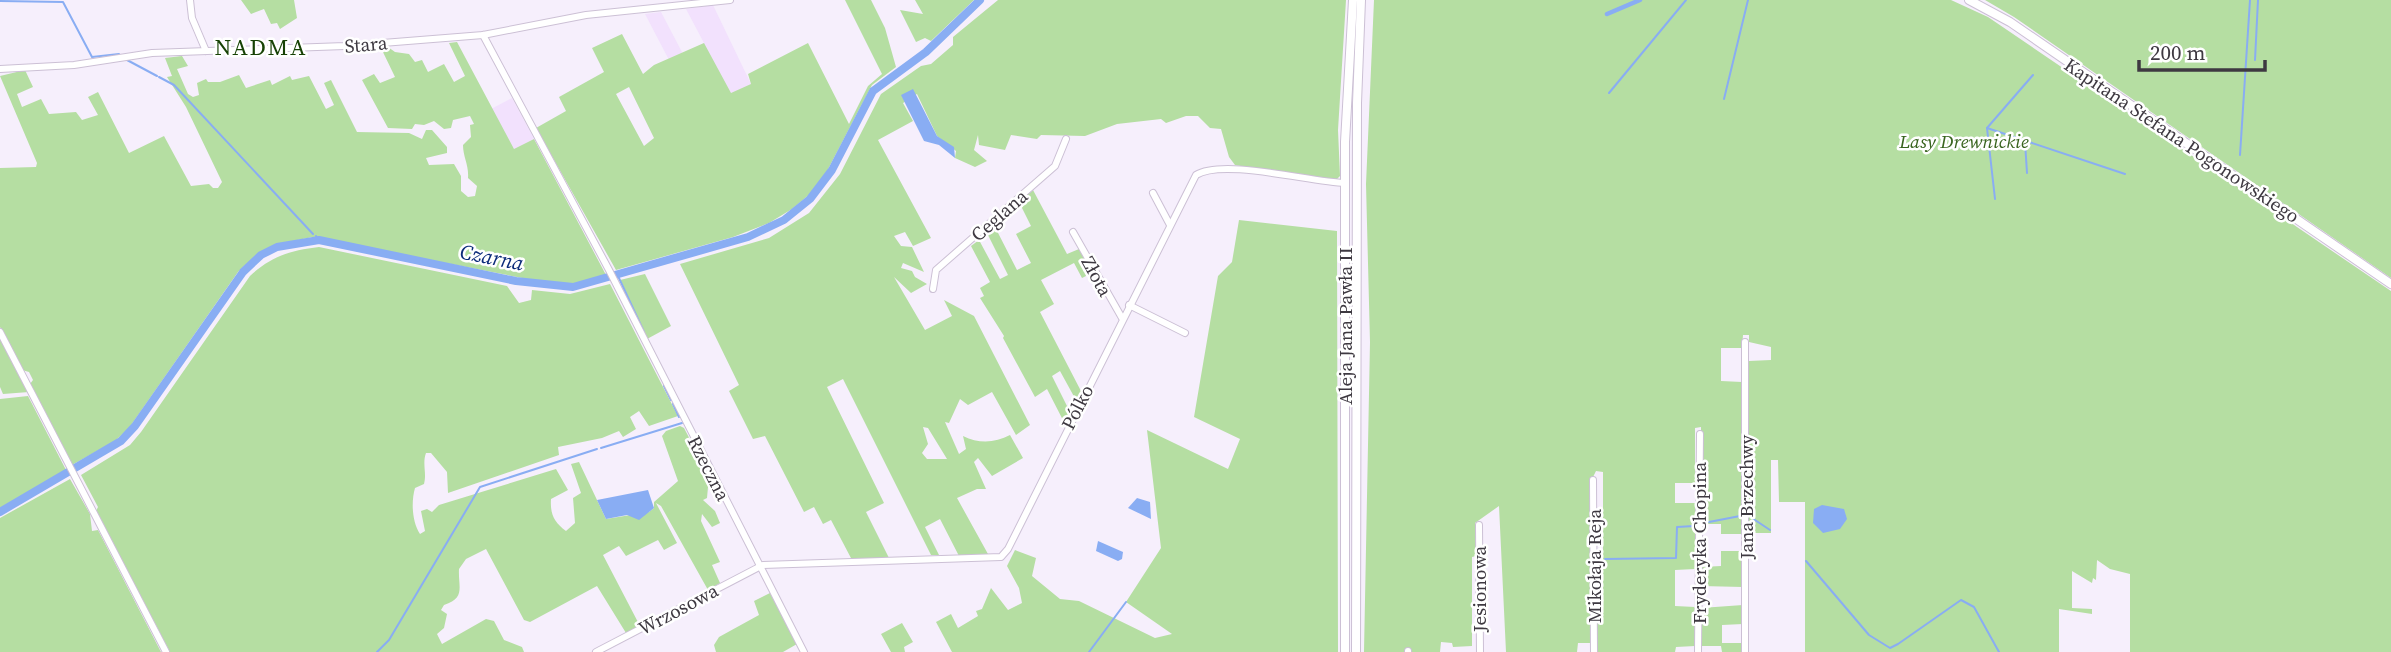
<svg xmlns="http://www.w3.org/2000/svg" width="2391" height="652" viewBox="0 0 2391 652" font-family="'Source Serif 4',serif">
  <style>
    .built { fill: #f2e1fd }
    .green { fill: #b5dea2; fill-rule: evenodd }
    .water { fill: #89adf3 }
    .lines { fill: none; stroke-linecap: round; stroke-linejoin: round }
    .stream { stroke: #89adf3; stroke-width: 2 }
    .canal { stroke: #89adf3; stroke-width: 4.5 }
    .river { stroke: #89adf3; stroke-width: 8 }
    .minor-casing { stroke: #ccc0d5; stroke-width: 8 }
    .major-casing { stroke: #ccc0d5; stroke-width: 10 }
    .minor { stroke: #fff; stroke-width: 6 }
    .major { stroke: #fff; stroke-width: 8 }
    .labels { text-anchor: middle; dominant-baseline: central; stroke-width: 5; stroke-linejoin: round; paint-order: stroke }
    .street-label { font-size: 19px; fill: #3e3941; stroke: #fff }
    .park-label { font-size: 19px; font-style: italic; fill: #38641e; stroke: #fff }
    .water-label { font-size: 21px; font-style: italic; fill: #0a2a79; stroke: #fff }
    .quarter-label { font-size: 23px; letter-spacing: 2px; fill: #174205; stroke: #fff }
  </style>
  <rect width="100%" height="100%" fill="#f6effc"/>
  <g class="built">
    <path d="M713 5 751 84 715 148 645 14 661 12 683 54 704 43 686 9Z"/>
    <path d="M512 98 534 139 514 150 491 109Z"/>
  </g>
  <g class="green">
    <path d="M241 0H294L297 18 280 29 277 23 271 24 264 9 251 14Z"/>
    <path d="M845 0H871L885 28 896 67 872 85 825 175 810 194 792 209 769 223 733 237 616 270 536 128 566 111 559 97 604 72 592 48 622 34 643 74 654 65 704 43 731 93 751 84 748 74 808 43 849 124 868 86 882 74ZM629 87 654 138 644 146 616 94Z"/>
    <path d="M915 0H974L931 41 925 38 916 42 900 10 923 14Z"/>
    <path d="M998 0H1346L1338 130 1340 176 1336 180H1321L1235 165 1229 157 1221 129 1210 128 1198 116H1186L1166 123 1161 119 1117 124 1085 136 1041 135 1037 139 1011 135 1005 150 979 145 978 135 974 150 987 161 975 167 955 158 956 151 937 136 917 94 903 103 913 121 878 140 931 238 913 246 905 232 894 236 901 246 912 247 924 272 903 263 901 268 912 271 915 277 927 284 911 293 894 277 925 330 952 316 944 300 974 316 1030 425 1016 435 992 392 968 405 960 399 949 423 945 422 959 454 966 449 963 436C979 444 995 443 1010 435L1023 458 992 476 978 458 974 462 986 489H977L957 498 988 554 959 556 940 519 925 527 939 555H931L843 379 827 387 884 503 866 512 889 558 852 560 831 520 823 524 814 507 804 512 765 436 753 439 729 391 739 385 680 264 769 238 809 213 840 174 881 94 921 66 931 64 953 45V37ZM923 427 928 428 947 459H927L922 453 928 444Z"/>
    <path d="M1374 0H1951L1988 17 2391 291V652H2130V574L2110 569 2097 560 2096 580 2093 578 2092 583 2072 571V608L2092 609V614L2059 609V652H1805V502H1779L1778 460H1771V533H1749V361L1771 360V347L1749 342V335H1743L1742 348H1721V381L1742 382V534H1721V524H1701V427L1695 428V483H1675V503H1695V569L1675 570V606L1695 607V646L1676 647 1675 652H1596V609H1603V472L1596 471 1590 483 1593 643H1578L1577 652H1506L1499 506 1475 523 1476 556 1472 557V646L1453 647 1452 643 1441 642 1440 652H1364L1370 342 1366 184Z"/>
    <path d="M1985 0H2391V278L2014 17Z"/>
    <path d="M457 42 514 149 534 139 606 275 577 284H553L313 237C283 242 259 250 238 272L129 428 115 441 72 465 30 384 33 380 29 372 22 370 0 327V168L36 167 37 163 0 76 25 70 33 87 17 94 22 107 41 99 49 114 76 112 82 120 98 115 88 97 98 92 129 153 164 136 191 186 209 184 213 188H218L222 182 186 107 167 77 172 76 165 58 182 56 188 66 177 69 188 94 193 97 199 95 197 83 206 79 208 82H220L239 75 246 88 270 80 272 85 290 76 292 80 309 76 326 109 334 105 324 83 331 80 357 132 409 133 422 139 426 130H432L447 147V153L426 158 429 165 454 164 461 176V191L468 197 475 196 477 186 468 178C469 165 463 157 463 145L471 137 470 125 474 124 470 116 453 120 451 128 444 129 434 121 424 125 415 124 412 129 388 128 362 80 374 74 380 83 395 77 381 48 388 47 395 52 409 54 415 62 422 60 428 72 444 64 454 82 465 76 449 43Z"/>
    <path d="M1033 190 1067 254 1079 249 1092 273 1082 278 1074 263 1041 280 1054 304 1040 312 1082 393 1077 402 1060 371 1052 376 1071 414 1065 424 1047 389 1035 397 1003 338 1004 336 980 298 984 296 980 288 990 282 971 246 979 240 1000 279 1008 275 987 233 995 227 1017 270 1031 263 1016 234 1031 226 1019 202Z"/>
    <path d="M1239 220 1337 231 1338 652H952L936 622 951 614 958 628 978 616 976 611 982 609 991 588 1008 610 1022 603 1019 588 1007 566 1015 550 1036 558 1032 576 1060 599 1079 601 1155 638 1172 634 1126 602 1161 548 1147 430 1228 469 1240 439 1194 417 1218 276 1232 262Z"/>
    <path d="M319 247 507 286 519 303 531 300 532 290 570 294 610 284 678 416 649 426 639 411 630 417 636 429 623 437 619 431 602 438 558 447 559 455 448 493 447 472 431 453H426C422 464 427 473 424 484L415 488C411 502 412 522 420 534L425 531 421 511 427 509 432 512 439 505 556 469 568 490 551 499C550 514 554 522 566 531L575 523 573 498 581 493 571 464 579 462 606 519 649 512 654 508V502L678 481 662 436 666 431 680 426 684 428 709 476 707 498 703 500 715 511 720 523 712 527 702 514 701 521 720 562 712 565 720 583 708 590 661 506 656 503 677 543 664 550 658 540 626 556 619 546 603 555 640 626 626 633 597 586 530 622 524 620 486 549 466 559 459 569C458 587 466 598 444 605L441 610 447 614 444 628 437 634 442 644 486 619 494 621 504 640 522 647 524 652H170L96 511 98 507 81 475 130 445 141 432 250 276C270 257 291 250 319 247Z"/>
    <path d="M645 274 671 326 647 339 620 280Z"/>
    <path d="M0 337 29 392 3 394 0 387Z"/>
    <path d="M28 396 66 470 0 508V399Z"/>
    <path d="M70 479 90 514 92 531 98 530 161 652H0V518Z"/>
    <path d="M1721 551H1742L1743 587 1701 586 1702 567 1721 566Z"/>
    <path d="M770 593 797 644 783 652H716L714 645 719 637 759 615 754 601Z"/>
    <path d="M1743 605V624L1722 625V643H1742V652H1722L1721 646H1702L1701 608Z"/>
    <path d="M902 623 913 642 904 647 905 652H891L881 634Z"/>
  </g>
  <g class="water">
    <path d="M913 89 937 136 954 147 955 158 939 145 924 141 901 95Z"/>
    <path d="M648 490 654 508 639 520 627 515 606 519 597 500Z"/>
    <path d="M1137 498 1150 502 1151 519 1128 508Z"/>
    <path d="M1822 505 1844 509 1847 519 1840 529 1823 533 1813 523 1814 509Z"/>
    <path d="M1098 541 1123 552 1122 559 1118 561 1096 551Z"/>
  </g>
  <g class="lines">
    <g class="stream">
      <path d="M0 1 63 2 92 57 119 54"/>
      <path d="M127 60 157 76"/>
      <path d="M2255 60 2258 0"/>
      <path d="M159 77 174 85 313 234"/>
      <path d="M1609 93 1686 0"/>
      <path d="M1724 99 1748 0"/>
      <path d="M1987 128 2125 174"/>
      <path d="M2025 142 2027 173"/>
      <path d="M2240 155 2250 0"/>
      <path d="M1995 199 1987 128 2033 75"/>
      <path d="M316 236 319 240"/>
      <path d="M618 276 644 332"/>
      <path d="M664 386 671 400"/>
      <path d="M673 404 679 417"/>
      <path d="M601 448 682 423"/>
      <path d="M1752 518 1770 530"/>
      <path d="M1709 522 1740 516"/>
      <path d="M1605 559 1676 558 1677 527 1694 526"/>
      <path d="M1806 561 1869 635 1890 648 1898 644 1961 600 1974 607 1999 652"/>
      <path d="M377 652 389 640 480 487 597 449"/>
      <path d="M1089 652 1126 602"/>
    </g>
    <path class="canal" d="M1607 14 1640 0"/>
    <path class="river" d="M0 512 121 441 135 426 243 272 261 255 277 247 319 240 516 281 573 287 748 237 784 220 810 199 832 170 873 91 926 52 980 0"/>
    <g class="minor-casing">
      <g id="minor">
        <path d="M190 0 192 18 206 51"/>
        <path d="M483 35 609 270 804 652"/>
        <path d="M0 69 74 65 152 53 345 46 483 35 586 15 730 0"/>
        <path d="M1153 193 1170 225"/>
        <path d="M1073 232 1122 318"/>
        <path d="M933 289 936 270 1055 166 1066 139"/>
        <path d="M1129 305 1185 333"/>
        <path d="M0 332 166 652"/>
        <path d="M1593 480 1594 652"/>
        <path d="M1479 525 1480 652"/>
        <path d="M1408 651V652"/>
        <path d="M596 652 763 565 1001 557 1008 549 1196 175C1223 158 1310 182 1345 183"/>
        <path d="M1698 652 1700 434"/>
        <path d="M1745 652V342"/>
      </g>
    </g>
    <g class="major-casing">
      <g id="major">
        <path d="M1969 0 2010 22 2391 284"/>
        <path d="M1345 652V142L1353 0"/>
        <path d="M1356 652 1357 103 1361 0"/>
      </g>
    </g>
    <use href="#minor" class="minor"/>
    <use href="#major" class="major"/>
  </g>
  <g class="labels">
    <g class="street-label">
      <text transform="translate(366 44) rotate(-5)">Stara</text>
      <text transform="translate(2182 140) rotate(34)">Kapitana Stefana Pogonowskiego</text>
      <text transform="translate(999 215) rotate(-41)">Ceglana</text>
      <text transform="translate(1097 276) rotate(61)">Złota</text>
      <text transform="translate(1345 326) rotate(-90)">Aleja Jana Pawła II</text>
      <text transform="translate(1077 407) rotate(-63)">Pólko</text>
      <text transform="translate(709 468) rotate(63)">Rzeczna</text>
      <text transform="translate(1746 497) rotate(-90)">Jana Brzechwy</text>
      <text transform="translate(1699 543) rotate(-90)">Fryderyka Chopina</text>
      <text transform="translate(1594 566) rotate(-90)">Mikołaja Reja</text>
      <text transform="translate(1479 589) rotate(-90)">Jesionowa</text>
      <text transform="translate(678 609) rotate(-28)">Wrzosowa</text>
    </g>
    <g class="park-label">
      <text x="1964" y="141">Lasy Drewnickie</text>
    </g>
    <g class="water-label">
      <text transform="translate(492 257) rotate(11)">Czarna</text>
    </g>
    <g class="quarter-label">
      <text x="261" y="47">NADMA</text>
    </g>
  </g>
  <path d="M2139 60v10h126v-10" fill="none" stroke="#3e3941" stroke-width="3.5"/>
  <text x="2150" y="60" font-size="21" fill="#3e3941" stroke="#ffffff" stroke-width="5" paint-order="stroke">200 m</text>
</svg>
